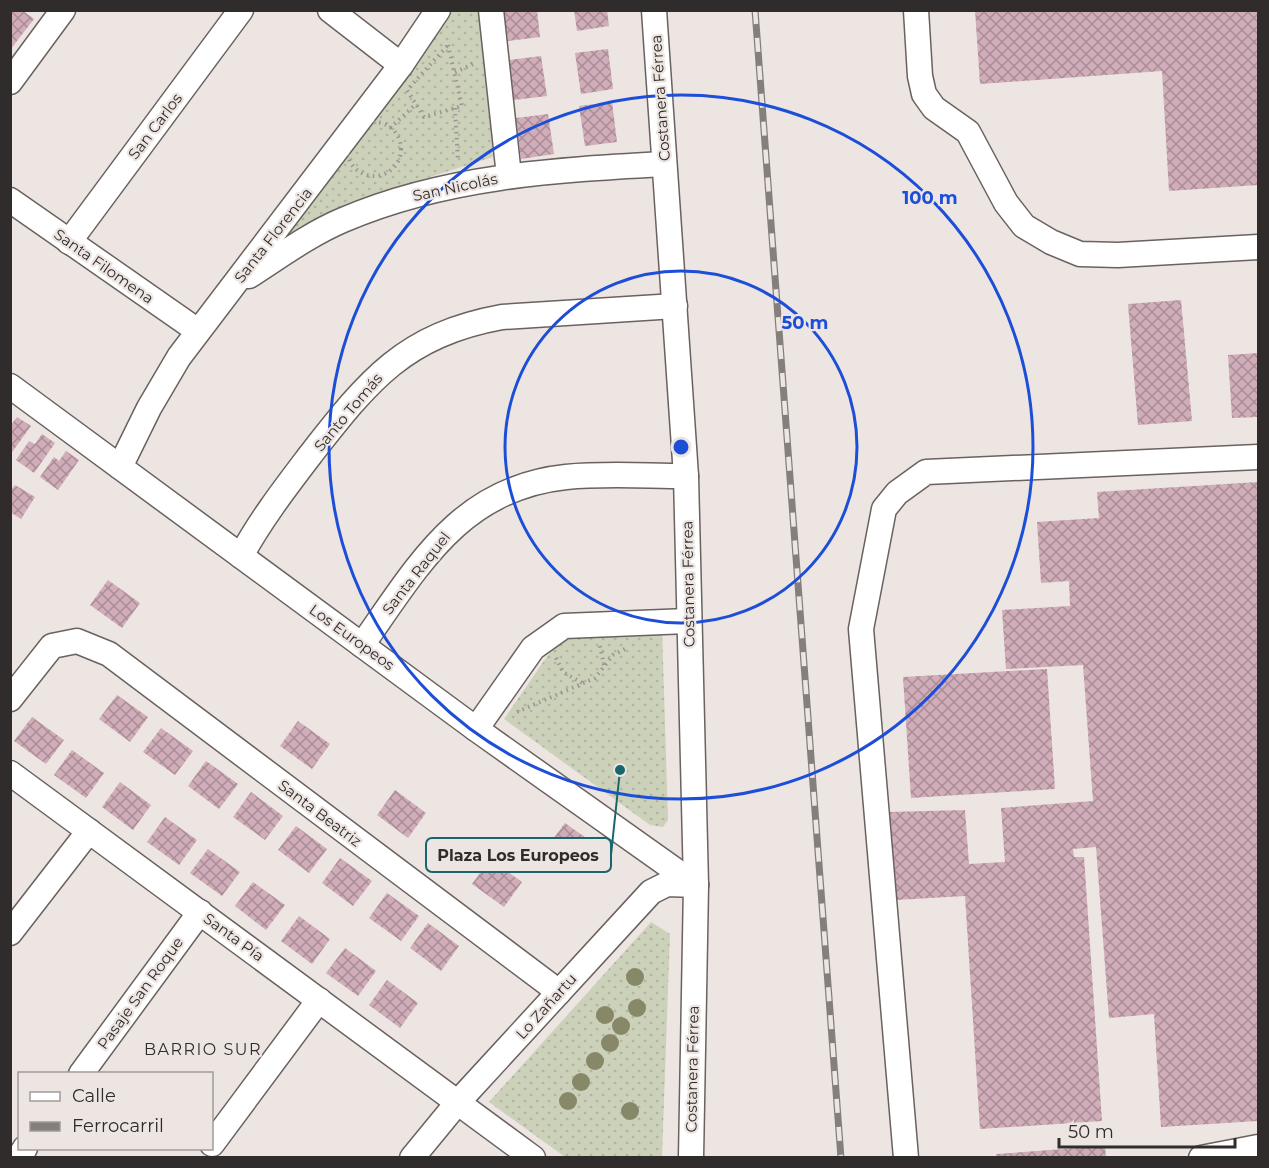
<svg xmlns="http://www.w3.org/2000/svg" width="1269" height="1168" viewBox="0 0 1269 1168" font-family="Montserrat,sans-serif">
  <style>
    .grass { fill: url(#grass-dots) }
    .building { fill: url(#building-cross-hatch) }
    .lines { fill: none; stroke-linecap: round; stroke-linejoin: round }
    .minor-casing { stroke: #69625f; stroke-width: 27 }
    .path { stroke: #9a9492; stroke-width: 4; stroke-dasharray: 1.5 4.5; stroke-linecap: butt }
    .minor { stroke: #fff; stroke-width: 24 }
    .rail-casing { stroke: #847f7d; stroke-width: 7 }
    .rail { stroke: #ede5e2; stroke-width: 4.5; stroke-dasharray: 14; stroke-linecap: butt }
    .tree { fill: #878868 }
    .ring { fill: none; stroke: #1d4ed8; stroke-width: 3 }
    .labels { text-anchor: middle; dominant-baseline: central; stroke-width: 4.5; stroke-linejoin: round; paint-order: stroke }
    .street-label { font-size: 15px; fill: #2f2c2b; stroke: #ede5e2 }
    .neighbourhood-label { font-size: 16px; letter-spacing: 1.5px; fill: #2f2c2b; stroke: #ede5e2 }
    .centre { fill: #1d4ed8; stroke: #ede5e2; stroke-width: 3 }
    .ring-label { font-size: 18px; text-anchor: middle; font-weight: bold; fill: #1d4ed8; stroke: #ede5e2; stroke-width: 4.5; stroke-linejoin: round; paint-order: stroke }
    .leader { fill: none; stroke: #17656d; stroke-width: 2 }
    .callout-dot { fill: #17656d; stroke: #ede5e2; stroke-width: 2 }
    .callout { fill: #ede5e2; stroke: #17656d; stroke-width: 2 }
    .callout-label { font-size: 16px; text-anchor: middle; font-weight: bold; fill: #2f2c2b }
  </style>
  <defs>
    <pattern id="grass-dots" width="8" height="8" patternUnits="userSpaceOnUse" patternTransform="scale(1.5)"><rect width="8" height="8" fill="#ccd1ba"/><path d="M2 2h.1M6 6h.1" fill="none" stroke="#b0b4a0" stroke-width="1.8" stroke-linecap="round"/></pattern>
    <pattern id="building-cross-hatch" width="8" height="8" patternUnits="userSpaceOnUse" patternTransform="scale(1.5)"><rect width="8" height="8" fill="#d0adb8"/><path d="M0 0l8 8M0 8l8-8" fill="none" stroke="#a98d96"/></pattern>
  </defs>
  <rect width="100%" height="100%" fill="#ede5e2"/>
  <g class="grass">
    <path d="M442 11H482L493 157 370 196 260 262Z"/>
    <path d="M662 628 668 820 663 827 650 825 504 719 559 639Z"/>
    <path d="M651 922 670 934 662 1157H565L489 1102Z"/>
  </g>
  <g class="building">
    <path d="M10 10H22L34 19 10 50Z"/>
    <path d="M503 10H537L540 37 508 41Z"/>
    <path d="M574 10H607L609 26 577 31Z"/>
    <path d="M975 10H1258V185L1169 191 1162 71 980 84Z"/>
    <path d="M608 49 613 89 581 94 575 53Z"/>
    <path d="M541 56 547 96 514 100 509 60Z"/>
    <path d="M612 102 617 142 585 146 579 106Z"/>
    <path d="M548 114 554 154 521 159 516 118Z"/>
    <path d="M1181 300 1192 421 1138 425 1128 304Z"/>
    <path d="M1258 353V417L1232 418 1228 355Z"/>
    <path d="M17 417 31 426 10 455V426Z"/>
    <path d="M42 434 55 443 34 473 16 460 29 441 35 444Z"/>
    <path d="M66 451 79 460 58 490 40 477 54 457 59 461Z"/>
    <path d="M1258 482V1121L1161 1127 1154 1014 1109 1018 1096 847 1073 849 1074 857H1084L1102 1121 980 1129 965 896 896 900 889 812 965 810 969 864 1005 862 1001 808 1093 801 1083 665 1006 669 1002 610 1070 606 1069 581 1041 583 1037 522 1099 518 1097 492Z"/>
    <path d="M15 485 35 497 21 519 10 512V491Z"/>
    <path d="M108 580 140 603 122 628 90 605Z"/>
    <path d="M1047 669 1055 789 911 798 903 677Z"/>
    <path d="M117 695 148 717 130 742 99 719Z"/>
    <path d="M32 717 64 740 46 764 14 741Z"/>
    <path d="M298 721 330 744 312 769 280 746Z"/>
    <path d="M161 728 193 751 175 775 143 752Z"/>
    <path d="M72 750 104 773 86 798 54 775Z"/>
    <path d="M206 761 238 784 219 809 188 786Z"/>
    <path d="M120 782 151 805 133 830 102 807Z"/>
    <path d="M395 790 426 813 408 838 377 815Z"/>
    <path d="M251 792 283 816 265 840 233 817Z"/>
    <path d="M165 817 197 840 179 865 147 842Z"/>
    <path d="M565 823 596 845 578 870 547 847Z"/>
    <path d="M296 826 327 849 309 873 278 850Z"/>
    <path d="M208 849 240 872 222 896 190 873Z"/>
    <path d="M340 858 372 881 353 906 322 883Z"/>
    <path d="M490 859 522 882 504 907 472 884Z"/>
    <path d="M253 882 285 905 266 930 235 906Z"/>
    <path d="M387 893 419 916 401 941 369 918Z"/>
    <path d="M299 916 330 939 312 964 281 941Z"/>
    <path d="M428 923 459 946 441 971 410 948Z"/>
    <path d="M345 948 376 971 358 996 326 973Z"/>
    <path d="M387 980 418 1003 400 1028 369 1005Z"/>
    <path d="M1105 1146 1106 1158H996V1154Z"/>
  </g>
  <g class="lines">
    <g class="minor-casing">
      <g id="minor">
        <path d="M330 10 401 65"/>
        <path d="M491 10 509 176"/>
        <path d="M654 10 686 476 696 885 691 1158"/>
        <path d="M916 10 920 76 924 94 934 108 968 132 1006 203 1024 226 1051 242 1080 254 1118 255 1258 247"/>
        <path d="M10 82 63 10"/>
        <path d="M10 200 198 331"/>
        <path d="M69 242 241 10"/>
        <path d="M249 276C280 256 310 234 343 220 445 176 555 170 664 164"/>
        <path d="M10 386 476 729 696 885"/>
        <path d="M120 467 149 408 179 357 401 65 438 10"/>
        <path d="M241 556C261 519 286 487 311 454 369 380 404 335 502 317L675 306"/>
        <path d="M362 645C418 566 460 488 566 477 605 473 646 476 686 476"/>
        <path d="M10 699 52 646 77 641 109 654 559 992"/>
        <path d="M476 729 533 648 564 626 688 621"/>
        <path d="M10 773 533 1158"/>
        <path d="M10 933 89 831"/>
        <path d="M81 1074 200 912"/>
        <path d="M212 1144 319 1000"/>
        <path d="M19 1158 25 1148"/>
        <path d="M412 1158 458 1102 651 892 667 884 696 885"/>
        <path d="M906 1158 861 629 884 509 897 493 926 472 1258 457"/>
        <path d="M1201 1158 1258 1147"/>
      </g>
    </g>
    <g class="path">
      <path d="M448 45 462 106 424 117 407 90Z"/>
      <path d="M455 72 473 64"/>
      <path d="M455 108 458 161"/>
      <circle cx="374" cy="149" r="27"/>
      <path d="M390 128 416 104"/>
      <path d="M600 646 604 665"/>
      <path d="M556 658 563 672 584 684"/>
      <path d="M517 712 595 678 613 655 627 648"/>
    </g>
    <use href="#minor" class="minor"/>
    <g class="rail-casing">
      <path id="rail" d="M755 10 841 1158"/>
    </g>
    <use href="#rail" class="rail"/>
  </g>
  <g class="tree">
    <circle cx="635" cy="977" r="9"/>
    <circle cx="637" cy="1008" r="9"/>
    <circle cx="605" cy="1015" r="9"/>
    <circle cx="621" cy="1026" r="9"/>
    <circle cx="610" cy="1043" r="9"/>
    <circle cx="595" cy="1061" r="9"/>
    <circle cx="581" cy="1082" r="9"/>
    <circle cx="568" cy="1101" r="9"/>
    <circle cx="630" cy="1111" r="9"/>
  </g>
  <g class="ring">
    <circle cx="681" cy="447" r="176"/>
    <circle cx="681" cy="447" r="352"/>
  </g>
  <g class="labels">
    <g class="street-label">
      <text transform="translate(660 98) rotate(-94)">Costanera Férrea</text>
      <text transform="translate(155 126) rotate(-53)">San Carlos</text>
      <text transform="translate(455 187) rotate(-12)">San Nicolás</text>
      <text transform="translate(273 235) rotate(-52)">Santa Florencia</text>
      <text transform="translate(104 266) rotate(35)">Santa Filomena</text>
      <text transform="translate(348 412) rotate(-50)">Santo Tomás</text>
      <text transform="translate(416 573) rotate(-52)">Santa Raquel</text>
      <text transform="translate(688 584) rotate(-91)">Costanera Férrea</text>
      <text transform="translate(352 637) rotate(36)">Los Europeos</text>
      <text transform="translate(320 813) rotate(37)">Santa Beatriz</text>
      <text transform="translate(234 937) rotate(36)">Santa Pía</text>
      <text transform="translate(140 993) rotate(-54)">Pasaje San Roque</text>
      <text transform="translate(546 1006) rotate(-48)">Lo Zañartu</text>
      <text transform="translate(692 1069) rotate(-89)">Costanera Férrea</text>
    </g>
    <g class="neighbourhood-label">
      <text x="203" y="1049">BARRIO SUR</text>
    </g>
  </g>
  <circle cx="681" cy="447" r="9" class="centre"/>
  <g class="ring-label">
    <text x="930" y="204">100 m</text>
    <text x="805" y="329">50 m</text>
  </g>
  <path class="leader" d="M620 770L611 855"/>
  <circle class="callout-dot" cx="620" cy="770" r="6"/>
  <rect class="callout" x="426" y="838" width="185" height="34" rx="6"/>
  <g class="callout-label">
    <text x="518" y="861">Plaza Los Europeos</text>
  </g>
  <rect width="1269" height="1168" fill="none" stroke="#2f2c2b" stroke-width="24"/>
  <rect x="18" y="1072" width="195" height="78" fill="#ede5e2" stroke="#a19b99" stroke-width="1.5"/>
  <rect x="30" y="1092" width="30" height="9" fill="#ffffff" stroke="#a19b99" stroke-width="1.5"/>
  <text x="72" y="1102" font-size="18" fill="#2f2c2b">Calle</text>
  <rect x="30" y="1122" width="30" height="9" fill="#847f7d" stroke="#a19b99" stroke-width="1.5"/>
  <text x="72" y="1132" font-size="18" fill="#2f2c2b">Ferrocarril</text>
  <path d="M1059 1138v9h176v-9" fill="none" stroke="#2f2c2b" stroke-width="3"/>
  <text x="1068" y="1138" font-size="18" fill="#2f2c2b" stroke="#ede5e2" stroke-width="4.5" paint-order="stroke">50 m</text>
</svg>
